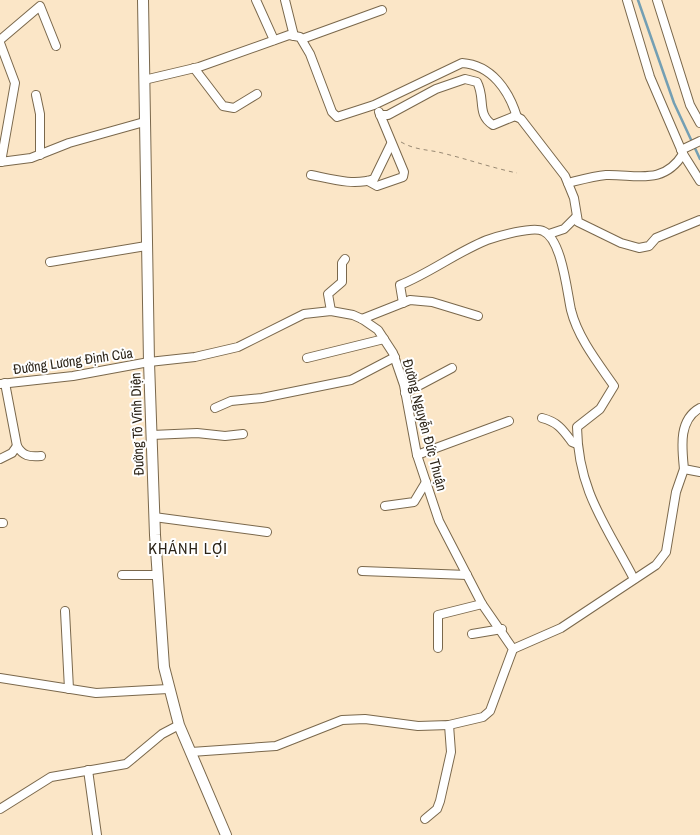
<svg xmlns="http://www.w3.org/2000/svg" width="700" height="835" viewBox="0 0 700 835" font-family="'Archivo Narrow',sans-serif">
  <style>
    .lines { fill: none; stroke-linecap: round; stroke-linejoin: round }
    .stream { stroke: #749fb3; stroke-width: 2.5 }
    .minor-casing { stroke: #7a684c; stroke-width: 10 }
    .major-casing { stroke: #7a684c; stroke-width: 12 }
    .path { stroke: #988973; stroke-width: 1; stroke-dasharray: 4 4; stroke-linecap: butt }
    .minor { stroke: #fff; stroke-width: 8 }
    .major { stroke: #fff; stroke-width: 10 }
    .labels { text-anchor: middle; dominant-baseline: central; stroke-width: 4; stroke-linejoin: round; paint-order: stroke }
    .street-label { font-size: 14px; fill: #2c2418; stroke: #fff }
    .quarter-label { font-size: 16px; letter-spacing: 1px; fill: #2c2418; stroke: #fff }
  </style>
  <rect width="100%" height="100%" fill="#fbe6c7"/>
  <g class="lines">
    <path class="stream" d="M638 0 674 103 700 159"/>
    <g class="minor-casing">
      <g id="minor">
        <path d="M256 0 274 40"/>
        <path d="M285 0 294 36"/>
        <path d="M627 0 650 77 683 154 700 181"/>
        <path d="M657 0 690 105 700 123"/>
        <path d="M302 39 382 10"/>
        <path d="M0 40 40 6 56 46"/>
        <path d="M0 43 15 83 1 162"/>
        <path d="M194 68 223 106 234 108 257 94"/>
        <path d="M144 80 199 67 289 35 300 37 310 54 332 112 337 117 374 105 462 63C492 65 509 91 517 117"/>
        <path d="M36 95 40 114V155"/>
        <path d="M380 115H388L436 89 465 79 477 82C486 99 476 114 493 125L515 116 521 119 565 176 574 198 578 222 621 243 639 248 649 246 656 238 700 220"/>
        <path d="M681 150 700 141"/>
        <path d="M0 162 31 158 69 143 144 122"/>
        <path d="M311 175C331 179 354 186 374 179L391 144"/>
        <path d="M368 181 377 186 403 177 404 172 379 112"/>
        <path d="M568 183C580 180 594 176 606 175 636 174 663 186 683 154"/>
        <path d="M549 234 564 229 576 217"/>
        <path d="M50 262 146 246"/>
        <path d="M403 303 400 285C430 273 457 252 487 240 498 236 533 226 543 231 562 239 567 292 571 310 578 338 598 363 614 386L600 409 577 427C578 491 606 525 634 579"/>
        <path d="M331 311 328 294 342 282V263L345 259"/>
        <path d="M362 319 410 300 432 302 478 316"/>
        <path d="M307 358 384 339"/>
        <path d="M5 383 17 446C23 456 29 457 41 456"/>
        <path d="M0 384 73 376 149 362 195 357 238 347 304 314 331 311 353 315 362 319 378 330 393 353 404 385 417 455 439 521 482 604 513 649 490 711 483 717 449 725 418 726 365 719 342 720 276 746 191 752"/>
        <path d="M405 393 452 368"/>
        <path d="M215 408 231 401 262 398 351 380 395 357"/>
        <path d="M700 408C678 420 682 448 684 469L700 472"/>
        <path d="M542 418C558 422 563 430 572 442L577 444"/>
        <path d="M152 435 197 433 225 436 243 434"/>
        <path d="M417 455 509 421"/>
        <path d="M0 459 12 453 17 446"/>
        <path d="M385 506 414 502 426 482"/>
        <path d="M154 517 267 532"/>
        <path d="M0 523H3"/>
        <path d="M362 571 467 575"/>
        <path d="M122 575H158"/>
        <path d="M65 611 69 689"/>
        <path d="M472 634 502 629"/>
        <path d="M438 648V615L482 604"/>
        <path d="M513 649 561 628 656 565 666 552 676 492 684 469"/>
        <path d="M0 678 96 693 168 689"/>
        <path d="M88 770 97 835"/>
        <path d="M0 809 51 777 126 764 162 734 179 725"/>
        <path d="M425 819 437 809 440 801 451 752 449 725"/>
      </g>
    </g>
    <g class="major-casing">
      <path id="major" d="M143 0 149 362 155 535 164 667 179 725 226 835"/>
    </g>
    <path class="path" d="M401 142C417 151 429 149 446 154 470 160 493 168 517 173"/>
    <use href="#minor" class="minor"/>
    <use href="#major" class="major"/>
  </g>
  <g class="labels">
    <g class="street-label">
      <text transform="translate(73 361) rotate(-8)">Đường Lương Định Của</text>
      <text transform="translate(137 424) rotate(-92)">Đường Tô Vĩnh Diện</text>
      <text transform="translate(425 425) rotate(75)">Đường Nguyễn Đức Thuận</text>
    </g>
    <g class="quarter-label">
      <text x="188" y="548">KHÁNH LỢI</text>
    </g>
  </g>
</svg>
